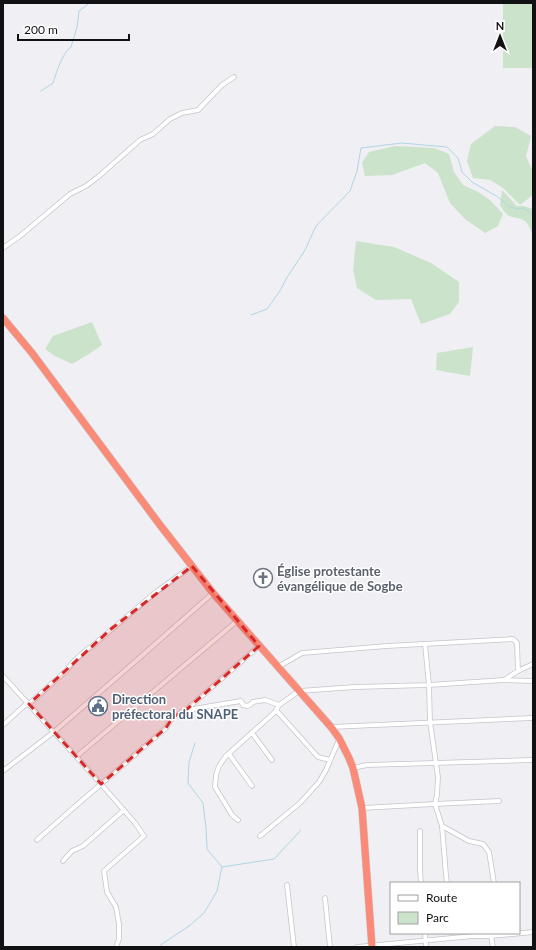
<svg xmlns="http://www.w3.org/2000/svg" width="536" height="950" viewBox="0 0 536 950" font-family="Lato,sans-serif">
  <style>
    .green { fill: #cbe3ca }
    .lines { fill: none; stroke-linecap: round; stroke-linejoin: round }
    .stream { stroke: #b0d6e5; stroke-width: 1 }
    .street-casing { stroke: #c5c4c9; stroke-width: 5.5 }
    .highway-casing { stroke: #cbcbcb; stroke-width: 8 }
    .street { stroke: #fff; stroke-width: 4 }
    .highway { stroke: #fa8b78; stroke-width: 7 }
    .marked { fill: #d62828; fill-opacity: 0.2; stroke: #d62828; stroke-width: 3; stroke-dasharray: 8 5; stroke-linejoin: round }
    .labels { text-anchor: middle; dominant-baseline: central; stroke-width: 3; stroke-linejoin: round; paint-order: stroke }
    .worship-label { font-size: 13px; font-weight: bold; fill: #5b616d; stroke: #fff; text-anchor: start }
    .service-label { font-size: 13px; font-weight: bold; fill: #4e5e75; stroke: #fff; text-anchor: start }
  </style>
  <rect width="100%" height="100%" fill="#efeff4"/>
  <g class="green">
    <rect x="503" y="3" width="30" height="65"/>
    <path d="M495 126 515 127 531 136 526 156 533 172V195L520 205 503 188 490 180 473 178 467 161 471 144Z"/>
    <path d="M395 146 434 148 449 154 454 172 463 185 478 192 490 200 503 214 498 226 485 233 465 219 450 203 438 173 425 163 392 175 365 176 362 163 369 152Z"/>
    <path d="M502 190 517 206H524L533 209V236C530 227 527 219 517 218 514 217 510 217 508 215 505 213 502 208 500 205Z"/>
    <path d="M356 241 394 247 431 263 459 282V302L450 314 421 324 411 299 376 300 357 288 353 270Z"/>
    <path d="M92 322 102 345 89 354 72 364 55 356 45 349 53 336Z"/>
    <path d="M473 347 470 376 436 370 437 353Z"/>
  </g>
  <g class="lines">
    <g class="stream">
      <path d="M41 91 53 83C56 73 63 52 71 47L77 27 79 11 87 5 88 3"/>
      <path d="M251 315 267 309 280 291 286 279 305 250 316 226 350 191 357 171 361 148 402 143 447 147 458 158 462 172 472 182 498 197 508 206 517 209 522 208 528 211 532 214 533 218"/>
      <path d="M222 867 274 859 301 830"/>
      <path d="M160 947 162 944 189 926 204 913 217 891 222 867 207 849 206 828 203 803 188 783 189 762 195 743"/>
    </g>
    <g class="street-casing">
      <g id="street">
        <path d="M3 248 20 236 70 194 86 186 98 177 140 140 153 134 170 119 182 113 198 110 222 85 234 77"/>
        <path d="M425 644 429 685 430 722 438 777 437 795 435 804 442 826 446 875 447 883"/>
        <path d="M278 667 302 653 387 646 513 639 517 643 518 671"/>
        <path d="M3 676 101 784 135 823 144 836 104 871 107 892 116 907 119 924V939L116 947"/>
        <path d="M504 680 518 671 533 664"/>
        <path d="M187 710 241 701 243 705 247 706 250 705 253 702 265 700 279 705"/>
        <path d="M276 710 318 757 330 760"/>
        <path d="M3 725 25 705 29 704 67 670 73 662 85 651 91 647 156 592 192 566"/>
        <path d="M331 727 533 718"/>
        <path d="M252 733 272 760"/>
        <path d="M229 754 252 786"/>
        <path d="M77 756 237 621"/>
        <path d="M353 768 367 765 532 760"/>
        <path d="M3 771 55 731 137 660 213 593"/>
        <path d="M362 808 435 804 499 801"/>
        <path d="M238 820 232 815 215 787 216 775 219 766 226 756 275 712 279 705 299 691 355 687 429 685 504 680 533 681"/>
        <path d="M442 826 469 841 483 844 489 852 494 883"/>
        <path d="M420 831V870L421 883"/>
        <path d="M260 836 300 803 319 782 326 770 338 742 339 739"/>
        <path d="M37 840 71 810 166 728 173 717 186 710 259 646"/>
        <path d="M63 861 72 851 83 846 124 810"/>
        <path d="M287 885 294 947"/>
        <path d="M325 898 330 947"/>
        <path d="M425 933 426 947"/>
        <path d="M491 935V936L493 947"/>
        <path d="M357 947 473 936H491L533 932"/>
      </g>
    </g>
    <g class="highway-casing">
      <path id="highway" d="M3 318 32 353 160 525 213 593 331 727 339 738 349 758 353 768 362 808 372 947"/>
    </g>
    <use href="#street" class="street"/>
    <use href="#highway" class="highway"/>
  </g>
  <path class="marked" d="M192 566 259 646 186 710 173 717 166 728 101 784 29 704 111 629Z"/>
  <defs>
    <g id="church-ring" transform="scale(1)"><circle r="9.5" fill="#fff" stroke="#6b7280" stroke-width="1.5"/><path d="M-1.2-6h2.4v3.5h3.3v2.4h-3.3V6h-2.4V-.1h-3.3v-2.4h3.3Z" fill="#6b7280"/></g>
    <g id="civic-ring" transform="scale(1)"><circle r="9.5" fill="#fff" stroke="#5c6f8a" stroke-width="1.5"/><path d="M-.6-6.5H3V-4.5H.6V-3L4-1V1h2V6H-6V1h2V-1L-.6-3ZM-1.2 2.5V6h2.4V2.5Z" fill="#5c6f8a"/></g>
  </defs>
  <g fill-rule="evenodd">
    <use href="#church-ring" x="263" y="578"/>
    <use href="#civic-ring" x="98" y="706"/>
  </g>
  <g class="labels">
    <g class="worship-label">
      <text x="277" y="571">Église protestante<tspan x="277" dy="15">évangélique de Sogbe</tspan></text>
    </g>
    <g class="service-label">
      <text x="112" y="699">Direction<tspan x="112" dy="15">préfectoral du SNAPE</tspan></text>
    </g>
  </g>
  <rect width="536" height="950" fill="none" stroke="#111113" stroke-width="8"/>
  <rect x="390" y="882" width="130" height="52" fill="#ffffff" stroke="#a0a0a1"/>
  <rect x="398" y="895" width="20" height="6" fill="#ffffff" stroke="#a0a0a1"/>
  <text x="426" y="902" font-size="12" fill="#111113">Route</text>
  <rect x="398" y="912" width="20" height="12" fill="#cbe3ca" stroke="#a0a0a1"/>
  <text x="426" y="922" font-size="12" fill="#111113">Parc</text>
  <g transform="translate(500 36)" stroke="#ffffff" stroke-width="3" paint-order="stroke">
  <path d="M0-3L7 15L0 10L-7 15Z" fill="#111113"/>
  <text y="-6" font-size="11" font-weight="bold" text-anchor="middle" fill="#111113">N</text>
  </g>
  <path d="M18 34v6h111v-6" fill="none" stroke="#111113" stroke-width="2"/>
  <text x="24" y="34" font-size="12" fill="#111113" stroke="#ffffff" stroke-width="3" paint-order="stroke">200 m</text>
</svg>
